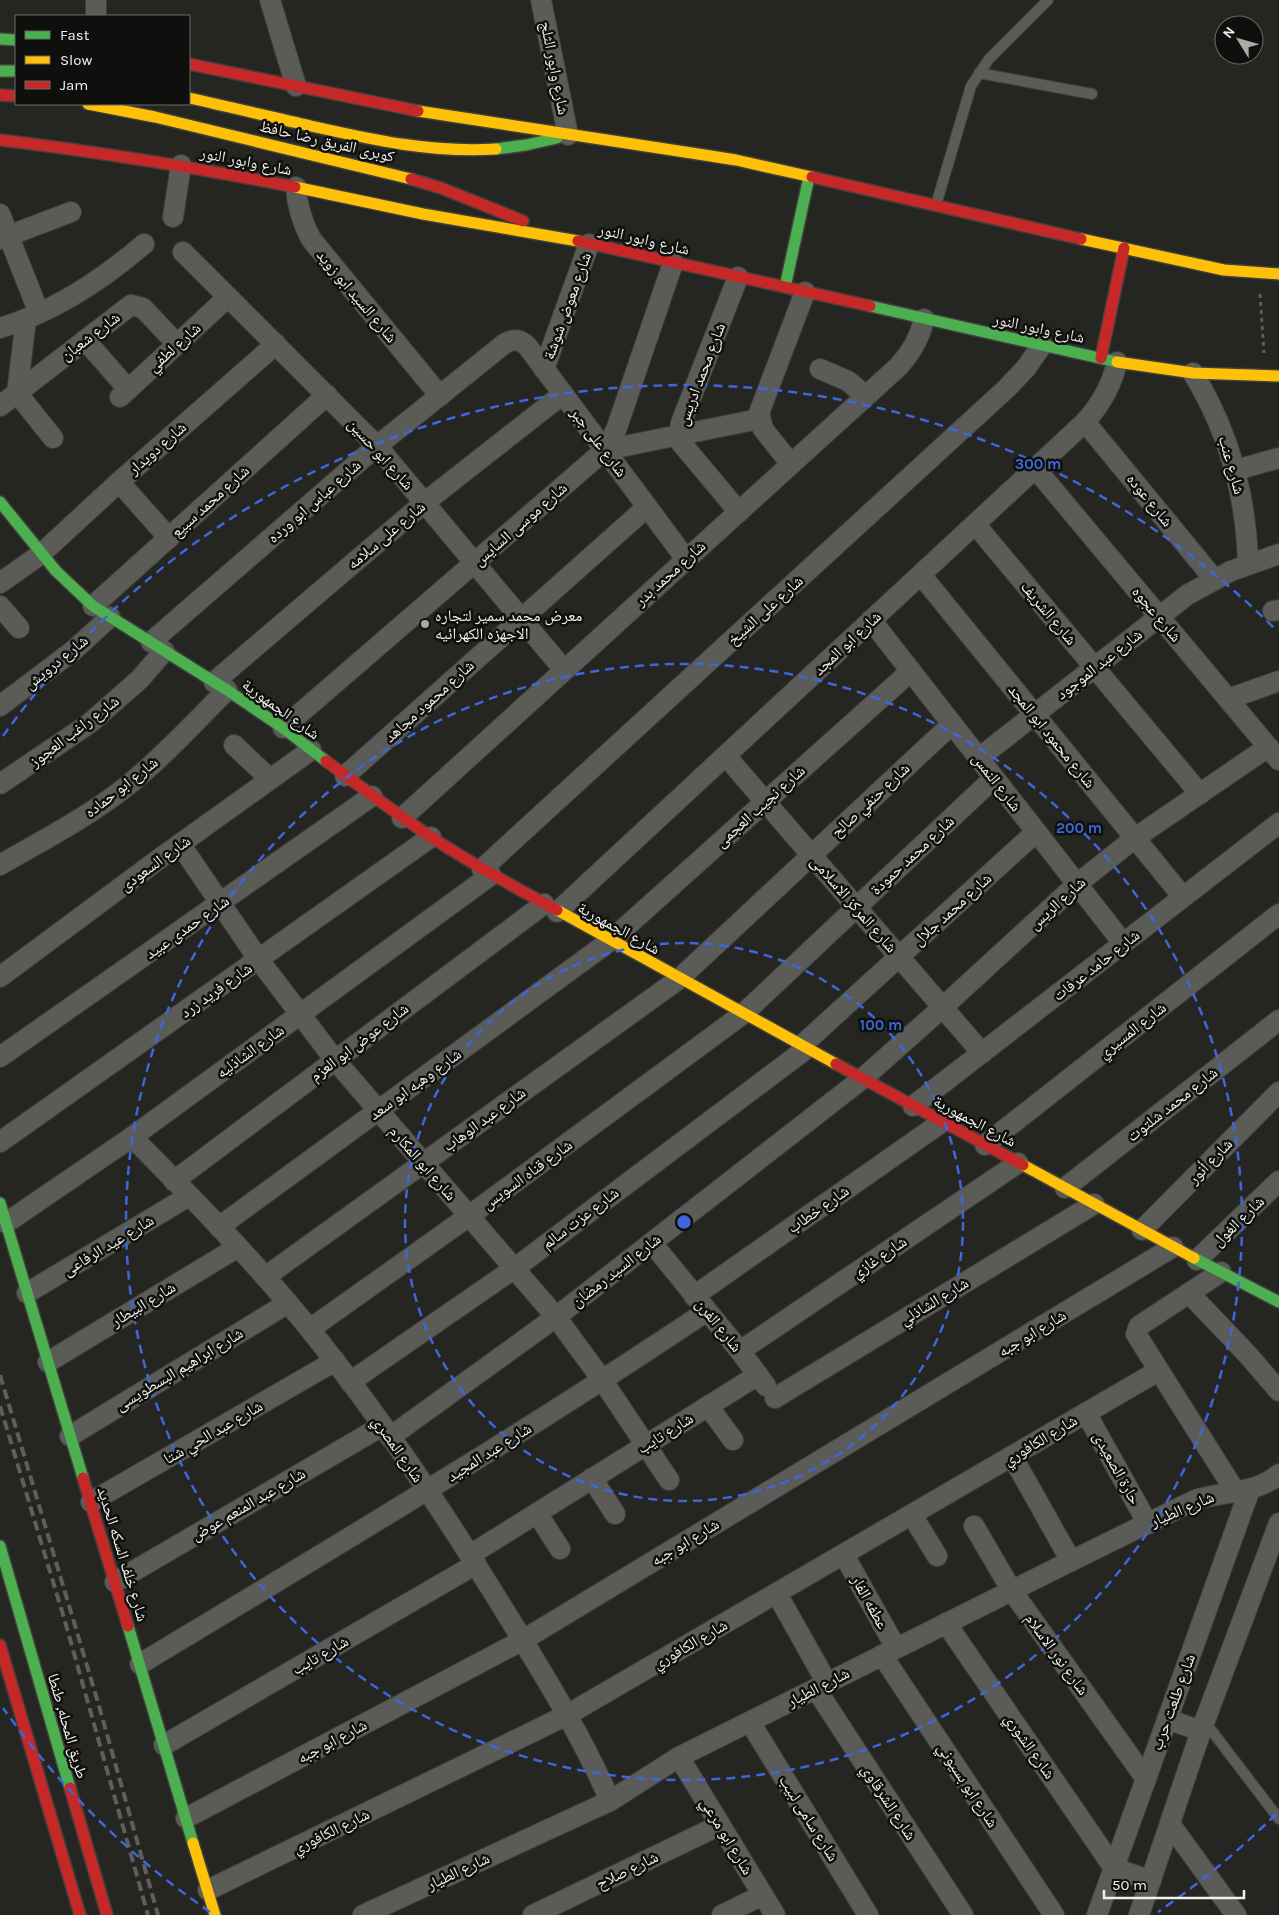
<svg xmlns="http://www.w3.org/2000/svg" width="1279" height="1915" viewBox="0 0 1279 1915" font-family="Karla,'Noto Naskh Arabic',sans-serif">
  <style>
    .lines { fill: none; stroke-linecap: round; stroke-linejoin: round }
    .lane-casing { stroke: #3f403c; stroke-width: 12 }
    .street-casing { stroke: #3f403c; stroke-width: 22 }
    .fast-casing { stroke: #3f403c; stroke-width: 14 }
    .slow-casing { stroke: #3f403c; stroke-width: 14 }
    .jam-casing { stroke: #3f403c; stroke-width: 14 }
    .path { stroke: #5e5f5c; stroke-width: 3; stroke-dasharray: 4 4; stroke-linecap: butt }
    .lane { stroke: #5b5c58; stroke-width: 10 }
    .street { stroke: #5b5c58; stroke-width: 20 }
    .fast { stroke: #4caf50; stroke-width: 11 }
    .slow { stroke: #ffc107; stroke-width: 11 }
    .jam { stroke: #c62828; stroke-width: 11 }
    .rail { stroke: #5e5f5b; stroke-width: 4; stroke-dasharray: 10 5; stroke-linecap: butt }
    .ring { fill: none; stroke: #3d67db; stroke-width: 2.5; stroke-dasharray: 9 6 }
    .poi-dot { fill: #aaaba6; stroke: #0f100d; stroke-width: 2 }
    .labels { text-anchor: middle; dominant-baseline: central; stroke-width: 5; stroke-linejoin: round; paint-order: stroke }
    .street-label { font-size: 16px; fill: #f1f2ed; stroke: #0f100d }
    .poi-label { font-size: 16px; fill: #f1f2ed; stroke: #0f100d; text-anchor: start }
    .centre { fill: #3d67db; stroke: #0f100d; stroke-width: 2.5 }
    .ring-label { font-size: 15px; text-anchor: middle; font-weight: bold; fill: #3d67db; stroke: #0f100d; stroke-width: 5; stroke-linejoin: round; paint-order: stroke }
  </style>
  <rect width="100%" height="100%" fill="#252621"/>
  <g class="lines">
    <g class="lane-casing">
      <g id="lane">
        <path d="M979 73 1092 94"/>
        <path d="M936 205 971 86 989 59 1048 0"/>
        <path d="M1205 1722 1279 1819"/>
      </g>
    </g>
    <g class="street-casing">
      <g id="street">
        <path d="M96 0V16"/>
        <path d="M270 0 296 86"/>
        <path d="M541 0 568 135"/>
        <path d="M296 187C297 206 302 222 311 239L440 396"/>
        <path d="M0 214 39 313"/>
        <path d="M173 217 181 165"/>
        <path d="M0 239 71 212"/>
        <path d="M183 252 377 446 564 670"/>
        <path d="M738 277 681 423 679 435 682 444 739 512"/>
        <path d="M26 319 17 393 53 438"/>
        <path d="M0 328C54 312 102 280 144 244"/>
        <path d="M85 340 128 389"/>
        <path d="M544 369 589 244"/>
        <path d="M820 369 848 381 866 396"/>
        <path d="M1193 373C1229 432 1246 495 1248 563"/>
        <path d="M120 397 228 297"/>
        <path d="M0 406 131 305 143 308 177 344"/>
        <path d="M1085 422 1214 579"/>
        <path d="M605 450 759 419"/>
        <path d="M791 464 763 429 759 413 805 292"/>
        <path d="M1035 468 1279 760"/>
        <path d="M1236 470 1279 458"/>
        <path d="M119 482 169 538"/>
        <path d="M975 524 1200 794"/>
        <path d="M921 575 1183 897"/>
        <path d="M0 583 41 554 119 482 276 344"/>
        <path d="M0 606 19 628"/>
        <path d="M93 606 327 395"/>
        <path d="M1273 611 1279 610"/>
        <path d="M871 620 1123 943"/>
        <path d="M151 642 377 446 504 344C513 338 521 339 528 347L686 559"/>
        <path d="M214 682 424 503 563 394"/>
        <path d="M1228 699 1279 681"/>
        <path d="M0 706 74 650 110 617"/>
        <path d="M283 728 605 450 616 430 673 263"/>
        <path d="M234 745 270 779"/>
        <path d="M726 756 982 1053"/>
        <path d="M979 758 1187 595 1231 571 1279 554"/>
        <path d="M345 776 647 507"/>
        <path d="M0 784 90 723 140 679 164 651"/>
        <path d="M402 818 898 367C911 353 920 338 924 319"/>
        <path d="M180 844 259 960 335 1060 556 1317 603 1381 669 1480"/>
        <path d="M0 865C43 840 88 817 127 786 163 757 195 722 227 690"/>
        <path d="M482 869 1006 389 1026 368 1042 345"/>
        <path d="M557 912 1085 422C1102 403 1112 385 1117 362"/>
        <path d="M0 977 159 859 311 750"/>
        <path d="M801 1046 1036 832"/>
        <path d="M0 1057 372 796"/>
        <path d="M913 1106 1279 823"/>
        <path d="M132 1137C185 1191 239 1245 288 1303 369 1399 440 1506 506 1613 543 1674 582 1735 610 1801"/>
        <path d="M0 1142 431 837"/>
        <path d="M985 1145 1279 914"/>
        <path d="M174 1181 544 904"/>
        <path d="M1065 1188 1279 1020"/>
        <path d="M6 1223 132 1137 491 875"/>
        <path d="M219 1227 610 941 911 671"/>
        <path d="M1142 1230 1279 1092"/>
        <path d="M652 1243 740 1351 766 1386"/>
        <path d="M1197 1260 1279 1181"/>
        <path d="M1221 1272 1139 1326 1136 1334 1235 1491"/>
        <path d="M265 1277 679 979 952 724"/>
        <path d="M27 1293 189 1196"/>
        <path d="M1189 1293 1248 1355 1279 1391"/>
        <path d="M694 1296 942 1122"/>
        <path d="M310 1329 469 1216 743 1014 994 778"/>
        <path d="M740 1351 1018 1163"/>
        <path d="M48 1362 238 1247"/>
        <path d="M350 1382 515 1268 806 1049"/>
        <path d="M775 1398 1094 1204"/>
        <path d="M708 1406 733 1440"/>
        <path d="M1086 1413 1148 1524"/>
        <path d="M70 1436 288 1303"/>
        <path d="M390 1437 556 1317 862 1079 943 1007 1077 884 1135 838 1268 747"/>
        <path d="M1012 1456 1071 1561"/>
        <path d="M592 1478 615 1514"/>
        <path d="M91 1502 335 1361"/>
        <path d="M537 1513 560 1549"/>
        <path d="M912 1515 937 1556"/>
        <path d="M974 1526 1012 1591 1146 1779"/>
        <path d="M470 1555 758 1375"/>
        <path d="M844 1555 896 1648"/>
        <path d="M115 1582 382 1426"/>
        <path d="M777 1594 827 1683"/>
        <path d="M946 1623 1114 1868 1151 1881"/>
        <path d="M882 1655 1054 1915"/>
        <path d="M140 1664C331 1549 522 1435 707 1311"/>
        <path d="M816 1689 963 1915"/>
        <path d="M1167 1719 1201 1731"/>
        <path d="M750 1722 868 1915"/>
        <path d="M164 1745 476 1564"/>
        <path d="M679 1757 775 1915"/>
        <path d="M186 1818 523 1640 1173 1247"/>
        <path d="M1170 1824 1236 1915"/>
        <path d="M208 1890 567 1715 1158 1371"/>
        <path d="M363 1915 610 1801 679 1757 1071 1561 1195 1500C1223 1491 1257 1494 1279 1474"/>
        <path d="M533 1915 720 1825"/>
        <path d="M722 1915 763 1895"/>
        <path d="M1097 1915 1250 1489"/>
        <path d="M1139 1915 1201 1731 1279 1523"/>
      </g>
    </g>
    <g class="fast-casing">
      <g id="fast">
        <path d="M0 39 16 40"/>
        <path d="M0 71H16"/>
        <path d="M496 149 526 145 557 138"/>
        <path d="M785 287 809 177"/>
        <path d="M870 306 1117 362"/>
        <path d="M0 502 56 571 93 606 227 690 283 728 326 761"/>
        <path d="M0 1203 83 1478"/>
        <path d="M1194 1258 1279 1302"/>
        <path d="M0 1546 70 1788"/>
        <path d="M128 1626 193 1843"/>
      </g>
    </g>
    <g class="slow-casing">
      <g id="slow">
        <path d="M189 98C230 107 271 117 311 126 373 140 432 153 496 149"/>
        <path d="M88 104 155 117 411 179"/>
        <path d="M418 111 698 154 736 160 812 177"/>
        <path d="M295 187 423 214 578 241"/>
        <path d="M1081 239 1224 270 1279 274"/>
        <path d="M1117 362 1193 373 1279 376"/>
        <path d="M557 910 836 1064"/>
        <path d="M1023 1165 1194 1258"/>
        <path d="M193 1843 215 1915"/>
      </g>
    </g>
    <g class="jam-casing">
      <g id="jam">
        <path d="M189 64 418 111"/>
        <path d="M0 95 16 96"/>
        <path d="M0 140C99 152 197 168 295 187"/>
        <path d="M812 177 1081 239"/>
        <path d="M411 179 441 188 523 221"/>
        <path d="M578 241 870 306"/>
        <path d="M1101 358 1124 248"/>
        <path d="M326 761C361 787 395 813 431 837 472 864 514 887 557 910"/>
        <path d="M836 1064 1023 1165"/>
        <path d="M83 1478 128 1626"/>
        <path d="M0 1645 80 1915"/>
        <path d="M70 1788 107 1915"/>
      </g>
    </g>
    <path class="path" d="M1260 294 1264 353"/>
    <use href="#lane" class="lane"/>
    <use href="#street" class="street"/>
    <use href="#fast" class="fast"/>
    <use href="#slow" class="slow"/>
    <use href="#jam" class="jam"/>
    <g class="rail">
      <path d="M0 1375 97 1699 158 1915"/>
      <path d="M0 1406 64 1618 148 1915"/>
    </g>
  </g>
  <g class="ring">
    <circle cx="684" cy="1222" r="279"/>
    <circle cx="684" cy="1222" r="558"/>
    <path d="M1276 1814A837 837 0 0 1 1158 1912M210 1912A837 837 0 0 1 3 1708M3 736A837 837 0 0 1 1276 630"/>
  </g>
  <circle class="poi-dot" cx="425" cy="624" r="5"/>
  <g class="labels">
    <g class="street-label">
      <text transform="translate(555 68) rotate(79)">شارع وابور الثلج</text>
      <text transform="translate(327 141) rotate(13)">كوبرى الفريق رضا حافظ</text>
      <text transform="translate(246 161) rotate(11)">شارع وابور النور</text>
      <text transform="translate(644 239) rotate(13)">شارع وابور النور</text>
      <text transform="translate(357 296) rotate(50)">شارع السيد ابو زويد</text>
      <text transform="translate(567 306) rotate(-70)">شارع معوض شوشة</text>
      <text transform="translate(1039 328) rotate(12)">شارع وابور النور</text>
      <text transform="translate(90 336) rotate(-37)">شارع شعبان</text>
      <text transform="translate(174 347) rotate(-42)">شارع لطفي</text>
      <text transform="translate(701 374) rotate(-69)">شارع محمد ادريس</text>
      <text transform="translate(599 442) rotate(53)">شارع على جبر</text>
      <text transform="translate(157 448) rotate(-41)">شارع دويدار</text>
      <text transform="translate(381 454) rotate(48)">شارع ابو حسين</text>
      <text transform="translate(1232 465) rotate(74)">شارع عنب</text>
      <text transform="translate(1150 500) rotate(51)">شارع عوده</text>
      <text transform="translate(210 501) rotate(-42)">شارع محمد سبيع</text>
      <text transform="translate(314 501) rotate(-41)">شارع عباس ابو ورده</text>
      <text transform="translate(520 524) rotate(-41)">شارع موسى السايس</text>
      <text transform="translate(386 535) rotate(-40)">شارع على سلامه</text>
      <text transform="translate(670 573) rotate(-42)">شارع محمد بدر</text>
      <text transform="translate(765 610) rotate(-42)">شارع على الشيخ</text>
      <text transform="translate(1049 613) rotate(50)">شارع الشريف</text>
      <text transform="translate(1157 614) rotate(50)">شارع عجوه</text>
      <text transform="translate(847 643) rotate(-43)">شارع ابو المجد</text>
      <text transform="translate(56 662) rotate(-39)">شارع درويش</text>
      <text transform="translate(1099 664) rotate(-38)">شارع عبد الموجود</text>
      <text transform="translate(429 701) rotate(-42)">شارع محمود مجاهد</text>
      <text transform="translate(281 709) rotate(36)">شارع الجمهورية</text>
      <text transform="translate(74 731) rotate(-37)">شارع راغب العجوز</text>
      <text transform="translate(1052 736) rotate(51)">شارع محمود ابو المجد</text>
      <text transform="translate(997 782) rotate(52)">شارع النمس</text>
      <text transform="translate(121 787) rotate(-38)">شارع ابو حماده</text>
      <text transform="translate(870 800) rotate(-43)">شارع حنفي صالح</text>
      <text transform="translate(760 806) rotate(-42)">شارع نجيب العجمى</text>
      <text transform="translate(912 855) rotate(-43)">شارع محمد حمودة</text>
      <text transform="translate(155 863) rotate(-36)">شارع السعودى</text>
      <text transform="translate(1057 903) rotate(-42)">شارع الريس</text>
      <text transform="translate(854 904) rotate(49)">شارع المركز الاسلامى</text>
      <text transform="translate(952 909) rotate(-42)">شارع محمد جلال</text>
      <text transform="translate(187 927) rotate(-35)">شارع حمدى عبيد</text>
      <text transform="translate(619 928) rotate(29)">شارع الجمهورية</text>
      <text transform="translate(1096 965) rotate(-38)">شارع حامد عرفات</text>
      <text transform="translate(216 990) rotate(-35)">شارع فريد زرد</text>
      <text transform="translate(1132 1030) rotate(-38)">شارع المسيري</text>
      <text transform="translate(359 1042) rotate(-37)">شارع عوض ابو العزم</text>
      <text transform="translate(250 1051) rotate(-36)">شارع الشاذليه</text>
      <text transform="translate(415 1084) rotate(-36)">شارع وهبه ابو سعد</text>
      <text transform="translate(1172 1104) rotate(-38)">شارع محمد شلتوت</text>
      <text transform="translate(484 1119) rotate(-36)">شارع عبد الوهاب</text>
      <text transform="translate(975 1121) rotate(28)">شارع الجمهورية</text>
      <text transform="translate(1210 1161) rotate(-46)">شارع أنور</text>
      <text transform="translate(423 1163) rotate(49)">شارع ابو المكارم</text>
      <text transform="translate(527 1174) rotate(-36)">شارع قناه السويس</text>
      <text transform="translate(818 1209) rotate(-35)">شارع خطاب</text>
      <text transform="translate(580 1218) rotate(-37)">شارع عزت سالم</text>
      <text transform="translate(1238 1221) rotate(-44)">شارع الغول</text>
      <text transform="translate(108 1245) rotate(-31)">شارع عيد الرفاعى</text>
      <text transform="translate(879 1257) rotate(-34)">شارع غازي</text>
      <text transform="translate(616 1270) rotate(-38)">شارع السيد رمضان</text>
      <text transform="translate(934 1301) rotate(-31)">شارع الشاذلي</text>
      <text transform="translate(143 1304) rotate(-31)">شارع البيطار</text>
      <text transform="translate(719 1325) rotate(51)">شارع الفرن</text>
      <text transform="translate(1032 1333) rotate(-31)">شارع ابو جبه</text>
      <text transform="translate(179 1369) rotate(-31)">شارع ابراهيم البسطويسى</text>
      <text transform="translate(213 1432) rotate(-30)">شارع عبد الحي شتا</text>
      <text transform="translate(665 1433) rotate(-32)">شارع تايب</text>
      <text transform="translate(1040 1440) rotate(-31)">شارع الكافوري</text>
      <text transform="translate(398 1449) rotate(55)">شارع المصري</text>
      <text transform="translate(489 1452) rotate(-32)">شارع عبد المجيد</text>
      <text transform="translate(1117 1468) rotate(61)">حارة الصعيدى</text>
      <text transform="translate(248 1504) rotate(-30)">شارع عبد المنعم عوض</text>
      <text transform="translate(1182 1509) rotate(-23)">شارع الطيار</text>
      <text transform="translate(685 1542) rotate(-31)">شارع ابو جبه</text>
      <text transform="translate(123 1554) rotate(73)">شارع خلف السكه الحديد</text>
      <text transform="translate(870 1602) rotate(61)">عطفه الفار</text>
      <text transform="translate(690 1644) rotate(-30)">شارع الكافوري</text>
      <text transform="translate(1057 1654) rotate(54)">شارع نور الاسلام</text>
      <text transform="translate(320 1655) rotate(-30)">شارع تايب</text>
      <text transform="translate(818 1687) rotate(-27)">شارع الطيار</text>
      <text transform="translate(1173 1702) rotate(-70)">شارع طلعت حرب</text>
      <text transform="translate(68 1726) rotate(74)">طريق المحله, طنطا</text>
      <text transform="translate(332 1741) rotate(-28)">شارع ابو جبه</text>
      <text transform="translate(1030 1746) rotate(55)">شارع الشوري</text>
      <text transform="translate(968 1785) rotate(57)">شارع ابو بسيوني</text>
      <text transform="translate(889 1802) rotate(57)">شارع الشرقاوي</text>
      <text transform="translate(809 1818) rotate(58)">شارع سامى لبيب</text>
      <text transform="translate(331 1831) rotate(-26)">شارع الكافوري</text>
      <text transform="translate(727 1836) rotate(59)">شارع ابو مرعي</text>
      <text transform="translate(627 1870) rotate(-26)">شارع صلاح</text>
      <text transform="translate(458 1871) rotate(-25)">شارع الطيار</text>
    </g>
    <g class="poi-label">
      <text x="435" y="615">معرض محمد سمير لتجاره<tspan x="435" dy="18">الاجهزه الكهرائيه</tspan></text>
    </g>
  </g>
  <circle cx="684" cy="1222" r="8" class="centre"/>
  <g class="ring-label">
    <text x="1038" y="469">300 m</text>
    <text x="1079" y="833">200 m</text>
    <text x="881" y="1030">100 m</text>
  </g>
  <rect x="15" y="15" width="175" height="90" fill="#0f100d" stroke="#696a67"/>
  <rect x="25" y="31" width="25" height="8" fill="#4caf50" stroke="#696a67"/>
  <text x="60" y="40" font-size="15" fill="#f1f2ed">Fast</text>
  <rect x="25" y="56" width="25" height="8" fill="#ffc107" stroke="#696a67"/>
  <text x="60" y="65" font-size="15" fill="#f1f2ed">Slow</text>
  <rect x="25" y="81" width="25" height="8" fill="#c62828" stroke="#696a67"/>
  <text x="60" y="90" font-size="15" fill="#f1f2ed">Jam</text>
  <g transform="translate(1239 40) rotate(307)"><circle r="24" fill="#0f100d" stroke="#696a67"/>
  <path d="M0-4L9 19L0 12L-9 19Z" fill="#aaaba6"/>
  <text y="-8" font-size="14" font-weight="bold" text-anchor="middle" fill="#f1f2ed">N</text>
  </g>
  <path d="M1104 1890v8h140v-8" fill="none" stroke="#f1f2ed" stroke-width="2.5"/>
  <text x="1112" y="1890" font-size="15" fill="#f1f2ed" stroke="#0f100d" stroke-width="4" paint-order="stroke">50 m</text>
</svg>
